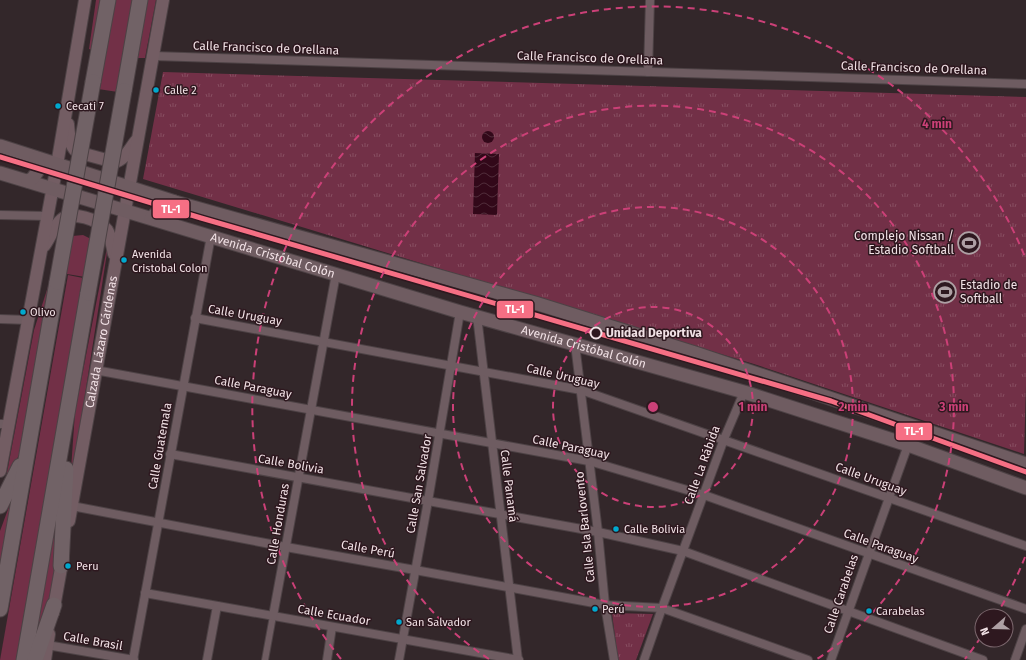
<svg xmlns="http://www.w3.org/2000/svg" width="1026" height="660" viewBox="0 0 1026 660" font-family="'Fira Sans',sans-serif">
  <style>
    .green { fill: #723047 }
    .park { fill: url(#park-tufts) }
    .water { fill: url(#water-waves) }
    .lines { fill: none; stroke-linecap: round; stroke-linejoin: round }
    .pedestrian-casing { stroke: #4d4245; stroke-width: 8 }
    .minor-casing { stroke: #4d4245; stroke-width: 10 }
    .secondary-casing { stroke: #4d4245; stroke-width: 14 }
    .primary-casing { stroke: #4d4245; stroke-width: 15 }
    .motorway-casing { stroke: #4d4245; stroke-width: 17 }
    .pedestrian { stroke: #6e5c61; stroke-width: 6 }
    .minor { stroke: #6e5c61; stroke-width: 8 }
    .secondary { stroke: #735d63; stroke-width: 12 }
    .primary { stroke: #6f5c61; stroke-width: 13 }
    .motorway { stroke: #716266; stroke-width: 15 }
    .motorway-bridge-casing { stroke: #4d4245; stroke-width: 17; stroke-linecap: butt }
    .motorway-bridge { stroke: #716266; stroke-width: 15 }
    .rail-1-casing { stroke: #2e181f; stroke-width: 8 }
    .rail-1 { stroke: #f66f84; stroke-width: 5 }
    .ring { fill: none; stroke: #cb4077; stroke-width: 2; stroke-dasharray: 7 5 }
    .bus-dot { fill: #00a9ce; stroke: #2e181f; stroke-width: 1.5 }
    .stop-dot { fill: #2e181f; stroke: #f1e1e5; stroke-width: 2 }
    .labels { text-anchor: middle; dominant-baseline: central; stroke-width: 3; stroke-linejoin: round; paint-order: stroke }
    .bus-label { font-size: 11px; fill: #f1e1e5; stroke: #2e181f; text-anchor: start }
    .street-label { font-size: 12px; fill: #f1e1e5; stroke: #2e181f }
    .poi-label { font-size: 12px; fill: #f1e1e5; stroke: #2e181f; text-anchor: end }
    .stop-label { font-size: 12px; font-weight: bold; fill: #f1e1e5; stroke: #2e181f; text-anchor: start }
    .centre { fill: #cb4077; stroke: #2e181f; stroke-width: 2 }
    .ring-label { font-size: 12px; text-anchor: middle; font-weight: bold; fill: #cb4077; stroke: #2e181f; stroke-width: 3; stroke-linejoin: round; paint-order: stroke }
    .line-badge { stroke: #2e181f; stroke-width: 1.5 }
    .badge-label { font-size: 11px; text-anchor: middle; font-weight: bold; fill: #fff }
  </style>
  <defs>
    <pattern id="park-tufts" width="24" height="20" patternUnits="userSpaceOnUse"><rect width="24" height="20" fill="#723047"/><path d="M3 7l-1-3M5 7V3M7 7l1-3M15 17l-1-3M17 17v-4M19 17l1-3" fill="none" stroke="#874e61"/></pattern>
    <pattern id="water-waves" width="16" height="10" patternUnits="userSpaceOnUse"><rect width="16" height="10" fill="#320819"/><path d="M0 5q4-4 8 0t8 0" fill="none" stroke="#502c3a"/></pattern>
  </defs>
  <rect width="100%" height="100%" fill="#33272a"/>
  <g class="green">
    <path d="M96 0H103L95 51 89 49Z"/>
    <path d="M114 0H134L118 92 98 89Z"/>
    <path d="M147 0H156L145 58H137Z"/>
    <path d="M111 227 69 498 75 412Z"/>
    <path d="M83 235 103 245 97 279 55 272 61 237Z"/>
    <path d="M54 268 21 451 5 483 34 330Z"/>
    <path d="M68 275 83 278 16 660H0Z"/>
    <path d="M19 480 0 588V531Z"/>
    <path d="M61 491 52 602 30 660Z"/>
  </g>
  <g class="park">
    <path d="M163 72 1026 97V385L1024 454 754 364 143 179Z"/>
    <path d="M612 613 653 614 636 660H618Z"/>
  </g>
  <g class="water">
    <circle cx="488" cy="137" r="6"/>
    <path d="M475 153 499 154 497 215 473 214Z"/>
  </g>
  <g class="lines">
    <g class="pedestrian-casing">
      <path id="pedestrian" d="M265 660 273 616"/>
    </g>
    <g class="minor-casing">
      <g id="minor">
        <path d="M153 56 1026 84"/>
        <path d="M648 72 650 0"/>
        <path d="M0 215 48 216"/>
        <path d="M477 316 518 660"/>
        <path d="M195 318 581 390 1026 546"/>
        <path d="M0 319 28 320"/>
        <path d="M575 344 598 532 605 605 614 660"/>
        <path d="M95 370 589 461 704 495 1026 609"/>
        <path d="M0 424H8"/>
        <path d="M170 454 598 532 683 551 983 660"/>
        <path d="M72 506 286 547 415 570 605 605 662 608 808 660"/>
        <path d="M145 593 519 660"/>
        <path d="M273 616 336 274"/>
        <path d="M47 645 134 660"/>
        <path d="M133 660 211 236"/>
        <path d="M207 660 217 606"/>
        <path d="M327 660 332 627"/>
        <path d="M399 660 428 501 460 312"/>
        <path d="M644 660 662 608 724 439 744 392"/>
        <path d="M831 660 908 445"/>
        <path d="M1015 660 1026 629"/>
      </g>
    </g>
    <g class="secondary-casing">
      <g id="secondary">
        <path d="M68 124C69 134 69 145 77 152L114 162C125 160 130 148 136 141"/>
        <path d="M44 246C50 238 54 226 61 220 71 210 100 220 107 230 111 236 112 246 114 254"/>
        <path d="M0 471 57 165 85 0"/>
        <path id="s1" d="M69 521 163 0"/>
        <path d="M53 613 63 557"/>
        <path d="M45 660 49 634"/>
      </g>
    </g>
    <g class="primary-casing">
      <g id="primary">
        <path d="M0 146 175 202 535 303 695 353 1026 464"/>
        <path id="s2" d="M0 173 460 312 744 392 908 445 1026 488"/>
        <path d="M28 181 33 178 39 169 36 158"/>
        <path d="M151 218 162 208 175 202"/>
      </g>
    </g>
    <g class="motorway-casing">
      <g id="motorway">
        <path d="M93 82 108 0"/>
        <path d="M124 91 140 0"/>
        <path d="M0 506 20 466"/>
        <path d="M61 566 66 469"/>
        <path d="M0 609 57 282"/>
        <path d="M24 660 88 293"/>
        <path d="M35 660 54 605"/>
      </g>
    </g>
    <use href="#pedestrian" class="pedestrian"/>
    <use href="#minor" class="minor"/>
    <use href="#secondary" class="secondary"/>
    <use href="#primary" class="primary"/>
    <use href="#motorway" class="motorway"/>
    <g class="motorway-bridge-casing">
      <g id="motorway-bridge">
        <path d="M57 282 93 82"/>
        <path d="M88 293 124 91"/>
      </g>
    </g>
    <use href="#motorway-bridge" class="motorway-bridge"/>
    <g class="rail-1-casing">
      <path id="rail-1" d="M0 157 201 218 831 401 1026 472"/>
    </g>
    <use href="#rail-1" class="rail-1"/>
  </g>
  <g class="ring">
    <circle cx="653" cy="407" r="100"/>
    <circle cx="653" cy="407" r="200"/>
    <path d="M489 659A301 301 0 1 1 817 659"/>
    <path d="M1025 557A401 401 0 0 1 997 614M981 637A401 401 0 0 1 965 659M341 659A401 401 0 1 1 1025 257"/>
  </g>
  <defs>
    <g id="stadium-ring" transform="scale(1.15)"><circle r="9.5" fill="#2e181f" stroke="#aea0a4" stroke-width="1.5"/><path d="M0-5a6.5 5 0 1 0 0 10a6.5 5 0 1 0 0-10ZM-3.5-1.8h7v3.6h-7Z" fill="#aea0a4"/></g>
  </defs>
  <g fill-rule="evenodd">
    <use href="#stadium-ring" x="969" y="243"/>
    <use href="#stadium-ring" x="945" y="292"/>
  </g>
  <g class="bus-dot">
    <circle cx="156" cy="90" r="3.5"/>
    <circle cx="58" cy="106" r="3.5"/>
    <circle cx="124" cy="260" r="3.5"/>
    <circle cx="23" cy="312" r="3.5"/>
    <circle cx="616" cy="529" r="3.5"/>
    <circle cx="68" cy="566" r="3.5"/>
    <circle cx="595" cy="609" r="3.5"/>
    <circle cx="869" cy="611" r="3.5"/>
    <circle cx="399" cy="622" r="3.5"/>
  </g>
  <circle class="stop-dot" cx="596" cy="333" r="5.5"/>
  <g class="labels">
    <g class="bus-label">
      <text x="164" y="90">Calle 2</text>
      <text x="66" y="106">Cecati 7</text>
      <text x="132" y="254">Avenida<tspan x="132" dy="14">Cristobal Colon</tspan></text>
      <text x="30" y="312">Olivo</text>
      <text x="624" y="529">Calle Bolivia</text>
      <text x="76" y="566">Peru</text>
      <text x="602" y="609">Perú</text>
      <text x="876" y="611">Carabelas</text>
      <text x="406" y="622">San Salvador</text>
    </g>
    <g class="street-label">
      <text transform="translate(266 48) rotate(2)">Calle Francisco de Orellana</text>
      <text transform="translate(590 58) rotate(2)">Calle Francisco de Orellana</text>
      <text transform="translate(914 68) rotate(2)">Calle Francisco de Orellana</text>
      <text stroke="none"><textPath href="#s2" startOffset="285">Avenida Cristóbal Colón</textPath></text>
      <text transform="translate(245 315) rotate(10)">Calle Uruguay</text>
      <text stroke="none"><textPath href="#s1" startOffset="182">Calzada Lázaro Cárdenas</textPath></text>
      <text stroke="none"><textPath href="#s2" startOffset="609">Avenida Cristóbal Colón</textPath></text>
      <text transform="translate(563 376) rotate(13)">Calle Uruguay</text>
      <text transform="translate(253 387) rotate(11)">Calle Paraguay</text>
      <text transform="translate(160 446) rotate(-80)">Calle Guatemala</text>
      <text transform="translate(571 447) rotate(12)">Calle Paraguay</text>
      <text transform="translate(291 464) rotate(10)">Calle Bolivia</text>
      <text transform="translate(702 465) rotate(-70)">Calle La Rábida</text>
      <text transform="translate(871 479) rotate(20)">Calle Uruguay</text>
      <text transform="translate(419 484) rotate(-80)">Calle San Salvador</text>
      <text transform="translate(509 486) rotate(83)">Calle Panamá</text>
      <text transform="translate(278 524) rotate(-80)">Calle Honduras</text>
      <text transform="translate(585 527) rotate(-96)">Calle Isla Barlovento</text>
      <text transform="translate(881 546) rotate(20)">Calle Paraguay</text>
      <text transform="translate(368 549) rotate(10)">Calle Perú</text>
      <text transform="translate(841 594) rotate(-71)">Calle Carabelas</text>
      <text transform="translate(334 615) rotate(10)">Calle Ecuador</text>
      <text transform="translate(93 641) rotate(10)">Calle Brasil</text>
    </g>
    <g class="poi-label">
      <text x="954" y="236">Complejo Nissan /<tspan x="954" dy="14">Estadio Softball</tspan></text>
      <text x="960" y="285" text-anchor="start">Estadio de<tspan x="960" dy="14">Softball</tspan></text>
    </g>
    <g class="stop-label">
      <text x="606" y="333">Unidad Deportiva</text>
    </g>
  </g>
  <circle cx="653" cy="407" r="6" class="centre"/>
  <g class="ring-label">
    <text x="937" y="128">4 min</text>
    <text x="753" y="411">1 min</text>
    <text x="853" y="411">2 min</text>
    <text x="954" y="411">3 min</text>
  </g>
  <g class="line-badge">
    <rect x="152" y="199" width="38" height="20" rx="4" fill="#f66f84"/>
    <rect x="496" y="300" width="38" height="19" rx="4" fill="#f66f84"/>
    <rect x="895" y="422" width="38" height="19" rx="4" fill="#f66f84"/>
  </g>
  <g class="badge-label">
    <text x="171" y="213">TL-1</text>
    <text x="515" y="313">TL-1</text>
    <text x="914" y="435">TL-1</text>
  </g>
  <g transform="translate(994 628) rotate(250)"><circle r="19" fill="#2e181f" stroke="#7c686e"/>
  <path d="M0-3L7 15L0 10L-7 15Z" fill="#aea0a4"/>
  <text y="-6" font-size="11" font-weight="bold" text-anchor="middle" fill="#f1e1e5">N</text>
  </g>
</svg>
